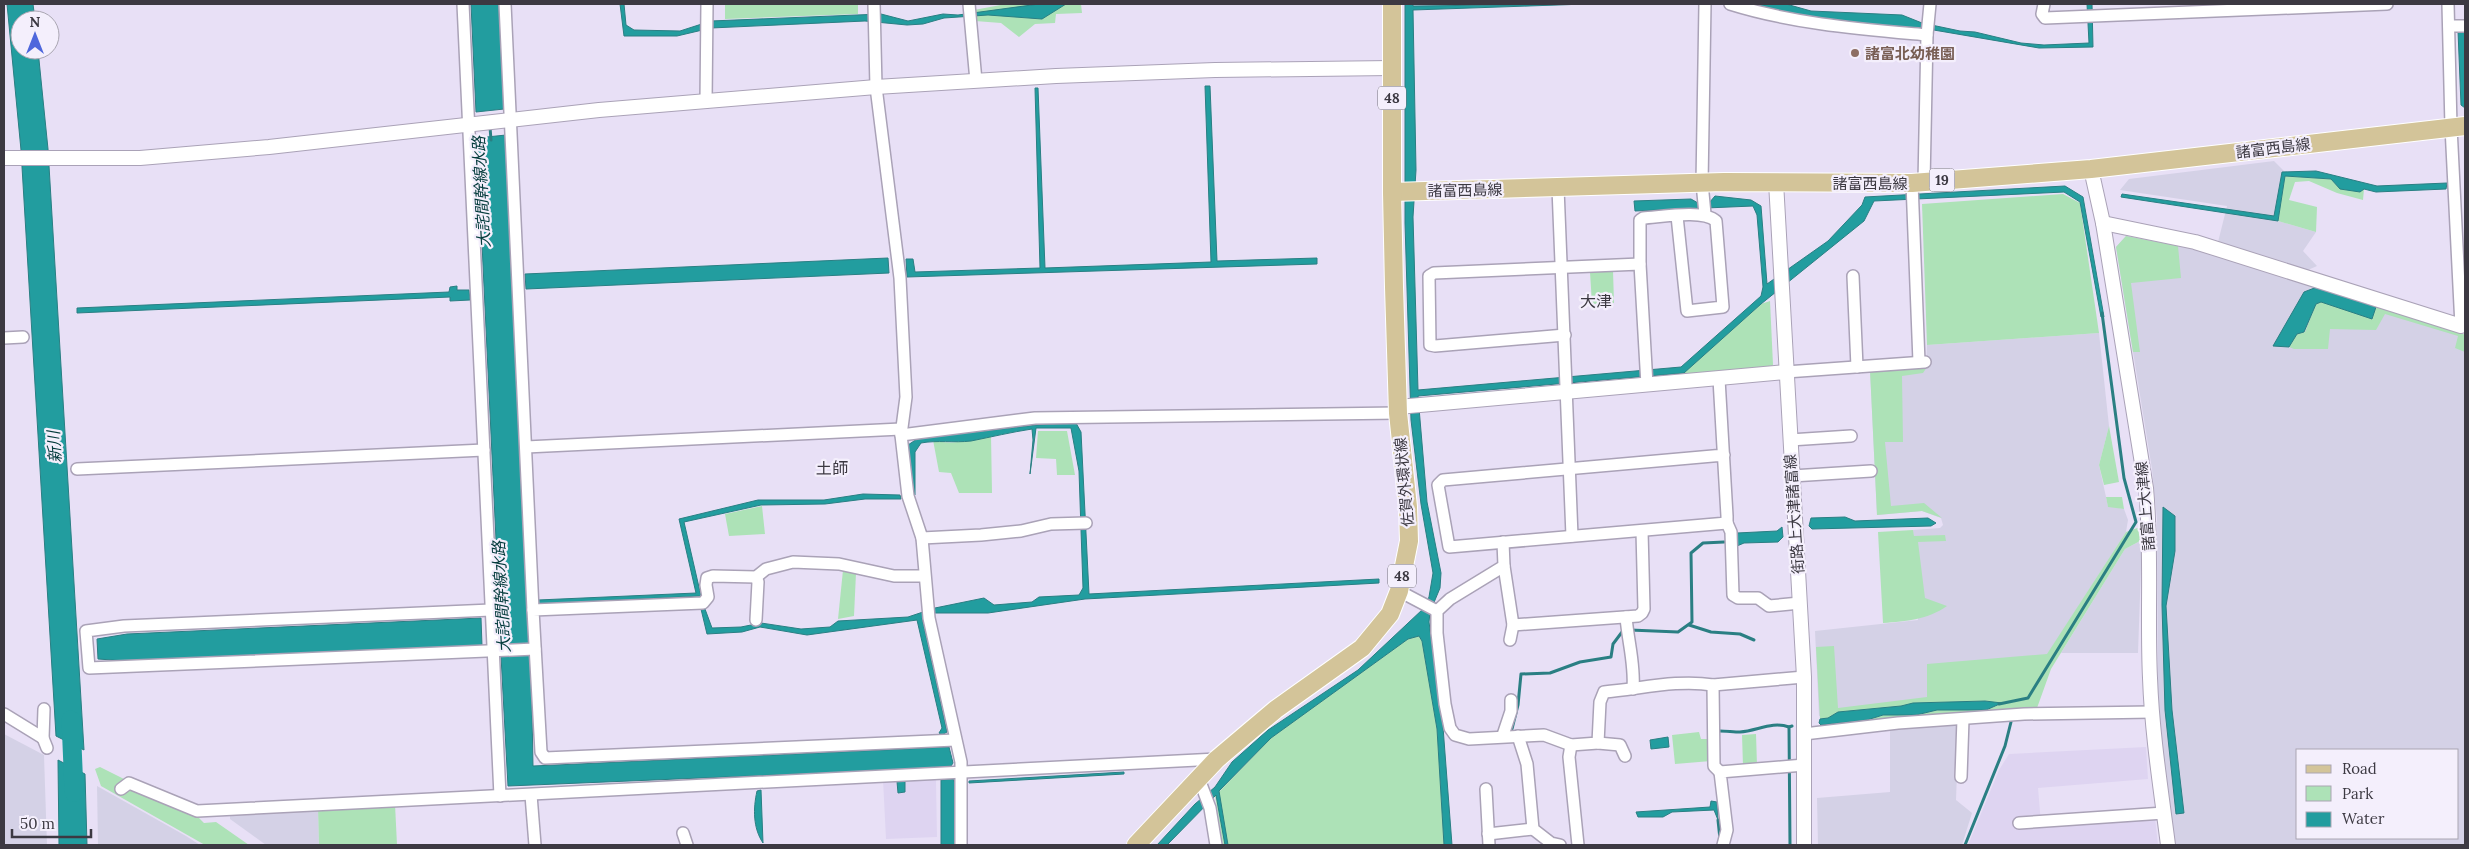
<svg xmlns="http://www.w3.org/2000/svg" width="2469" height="849" viewBox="0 0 2469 849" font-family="Lora,'Noto Sans JP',serif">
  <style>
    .built { fill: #ded4f1 }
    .industrial { fill: #d4d1e6; fill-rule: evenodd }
    .green { fill: #ade2b7 }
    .water { fill: #229d9f; stroke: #2a7f83 }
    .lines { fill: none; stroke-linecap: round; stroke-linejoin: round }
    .stream { stroke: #2a7f83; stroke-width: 3 }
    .river { stroke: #229d9f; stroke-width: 19 }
    .minor-casing { stroke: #aaa2b7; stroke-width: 14 }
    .tertiary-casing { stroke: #aaa2b7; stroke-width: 16 }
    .primary-casing { stroke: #fff; stroke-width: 20 }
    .minor { stroke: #fff; stroke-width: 11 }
    .tertiary { stroke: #fff; stroke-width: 14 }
    .primary { stroke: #d3c499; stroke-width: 18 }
    .education-dot { fill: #8d6e63; stroke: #f4effc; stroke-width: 2 }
    .labels { text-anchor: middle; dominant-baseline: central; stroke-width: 4.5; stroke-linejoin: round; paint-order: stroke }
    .shield { fill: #f4effc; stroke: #73707a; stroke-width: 1 }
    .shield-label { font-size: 14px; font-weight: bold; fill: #3c3942 }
    .education-label { font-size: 15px; font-weight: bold; fill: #785e54; stroke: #f4effc; text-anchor: start }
    .street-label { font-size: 15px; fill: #3c3942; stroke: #f4effc }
    .water-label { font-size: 16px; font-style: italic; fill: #043b3c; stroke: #f4effc }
    .neighbourhood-label { font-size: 16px; fill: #3c3942; stroke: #f4effc }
  </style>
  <rect width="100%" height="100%" fill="#e8e0f6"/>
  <g class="built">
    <path d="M2146 747 2148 779 2038 788 2041 824 2155 817 2158 845H1968L1999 770 2009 754Z"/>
    <path d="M936 779 937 837 886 839 883 780Z"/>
  </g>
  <g class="industrial">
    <path d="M2274 161 2284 171 2275 217 2278 221 2316 232 2303 251 2317 266 2308 270 2218 242 2227 206 2120 190 2129 179Z"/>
    <path d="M2126 236 2192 248 2318 286 2465 335V845H2175L2158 712 2157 519 2152 469 2116 247ZM2298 750H2458V838H2298Z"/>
    <path d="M2099 333 2109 426 2099 465 2108 506 2124 509 2128 520 2126 532 2031 680 1819 716 1815 631 1918 620 1913 530 1940 528 1943 525 1941 518 1922 511 1877 515 1870 370 1926 367 1927 345Z"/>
    <path d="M2142 540 2138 653H2061L2125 549Z"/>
    <path d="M1959 721 1956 800 1972 813 1962 845H1818L1817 798 1890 792V726Z"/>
    <path d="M4 734 44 755 47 845H4Z"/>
    <path d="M97 786 186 836 200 845H98Z"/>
    <path d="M318 808 319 845H266L230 819V812Z"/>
  </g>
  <g class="green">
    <path d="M725 4H858V14L725 19Z"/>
    <path d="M1006 4H1038V6L1047 4H1081L1082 13 1056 14 1055 23 1035 24 1019 37 1001 23 975 21 974 10Z"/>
    <path d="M2285 176 2331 179 2340 189H2364L2363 200 2337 193 2309 181 2295 182 2289 200 2317 207 2316 232 2278 221Z"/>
    <path d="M2063 194 2080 203 2099 333 1927 345 1922 204Z"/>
    <path d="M2126 236 2178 246 2181 278 2131 283 2140 352H2133L2116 247Z"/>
    <path d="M1613 271 1614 303 1592 304 1590 272Z"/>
    <path d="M1770 301 1773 365 1768 369 1687 375 1684 373 1761 304Z"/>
    <path d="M2321 302 2372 319 2376 307 2379 306 2459 332 2465 335V352L2455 348 2458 336 2385 314 2376 330 2330 329 2328 349H2294L2289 347 2297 334 2305 332 2316 304Z"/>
    <path d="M1927 367 1923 373 1902 376 1903 442H1885L1891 506 1924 503 1942 518 1922 511 1877 515 1870 370Z"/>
    <path d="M2109 426 2119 482 2104 485 2099 465Z"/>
    <path d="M1038 431H1067L1075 475H1057L1056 459 1036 458Z"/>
    <path d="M991 435 992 493H959L951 473 939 472 933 440C951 446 973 440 991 435Z"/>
    <path d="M2106 497H2122L2124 509 2108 507Z"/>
    <path d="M762 506 765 534 729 536 725 514Z"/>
    <path d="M2140 527 2142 540 2125 549 2051 669 2037 708 1823 727 1821 725 1867 720 1883 715H1916L1937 710H1986L2001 704 1985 701 1913 703 1901 706 1838 712 1828 718 1820 719 1816 647 1834 646 1838 708 1927 697V664L2047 654 2126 532Z"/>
    <path d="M1913 530 1914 536 1945 535 1946 541 1918 542 1925 598 1947 606C1927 620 1907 621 1883 623L1878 532Z"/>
    <path d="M843 570 856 573 854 616 838 619Z"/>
    <path d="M1419 636 1422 641 1437 729 1444 845H1223L1215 796 1271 738 1408 639Z"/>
    <path d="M1699 732 1701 739H1711V761L1675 764 1672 735Z"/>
    <path d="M1756 734 1757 765 1743 766 1742 735Z"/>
    <path d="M100 767 124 779 130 790H136L199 818 204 823 216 822 249 845H205L101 786 95 769Z"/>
    <path d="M395 804 397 845H319L318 808Z"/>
  </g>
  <g class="water">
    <path d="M7 4H33L35 20H20V50H38L48 149 84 750 56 736 21 150Z"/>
    <path d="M471 4H499L504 109 476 112Z"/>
    <path d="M620 4H624L626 25 634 30 680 31 711 21 881 14 908 21 943 14 958 15 1039 4H1066L1042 19 988 15 944 18 923 24 907 25 865 21 711 28 677 36H624Z"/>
    <path d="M1405 4H1413V6L1586 4 1413 10 1416 170 1413 217 1418 390 1681 367 1761 296 1763 287 1757 215 1753 206 1635 211 1634 201 1691 199 1698 203H1709L1715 196 1751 200 1761 206 1767 284 1828 241 1862 205 1865 197 2065 186 2083 197 2104 317H2101L2080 202 2064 192 1874 201 1864 221 1761 304 1684 373 1418 396 1427 502 1441 573 1440 588 1430 612 1429 622 1443 727 1452 845H1444L1437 729 1422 641 1419 636 1408 639 1271 738 1219 791 1228 845H1225L1216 795 1167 845H1157L1195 804 1215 787 1232 762 1268 730 1358 670 1423 609 1429 597 1433 573 1421 504 1411 420 1405 223Z"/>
    <path d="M1745 4H1786L1811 11 1902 15 1922 23 1960 31 1975 32 2021 43 2044 45 2089 43 2087 4H2092L2093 47 2039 48 1922 28 1911 29 1835 22Z"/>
    <path d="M2465 30V108L2461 105 2458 31Z"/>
    <path d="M1205 86H1210L1217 261 1317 258V264L907 277 906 259H913L915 272 1040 268 1035 88H1038L1045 268 1211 262Z"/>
    <path d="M506 135 530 644 501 645 477 138Z"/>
    <path d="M2316 171 2377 186 2447 183 2446 189 2376 192 2364 189 2360 192 2340 189 2331 179 2285 176 2278 221 2121 197 2122 194 2274 216 2282 172Z"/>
    <path d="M888 258 889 273 526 289 525 274Z"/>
    <path d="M457 286V290H469L470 300 450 301V297L77 313V308L449 292 450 287Z"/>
    <path d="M2317 287 2376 307 2372 319 2321 302 2316 304 2304 332 2297 334 2289 347 2273 346 2304 292Z"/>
    <path d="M1076 423 1081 432 1089 594 1379 579V583L1085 599 988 613H935L922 618 947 732 942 735 939 733 942 728 917 620 807 635 760 627 742 632 707 634 701 609H705L712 628 741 627 761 623 801 629 830 627 838 621 908 617 935 608 984 598 994 605 1032 602 1039 597 1079 595 1083 588 1079 471 1071 428H1036L1030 474 1033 440 1032 429C1012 432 991 437 971 441 954 443 937 440 921 443L915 452V495L913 497 908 445 917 439 948 435 1037 425Z"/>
    <path d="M863 494 900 495 901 499H865L825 504 761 505 684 522 701 596 538 604V600L696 593 679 519 758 500H824Z"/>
    <path d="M2163 507 2175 516V551L2166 606 2172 710 2184 813 2176 814 2165 710 2162 605Z"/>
    <path d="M1845 517 1855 521 1928 518 1936 523 1931 526 1812 529 1809 526 1811 518Z"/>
    <path d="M1782 527 1783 537 1778 542 1744 543 1737 546V533L1777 531Z"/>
    <path d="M481 618 482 646 126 661 98 659 97 639 127 634Z"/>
    <path d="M529 655 531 659 533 766 949 747 953 763 951 766 905 770V792L898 793 896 770 508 786 501 656Z"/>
    <path d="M1985 701 2002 703 1986 710H1937L1916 715H1883L1867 720 1821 725 1819 723 1820 719 1828 718 1838 712 1901 706 1913 703Z"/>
    <path d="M1668 737 1669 747 1651 749 1650 740Z"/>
    <path d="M58 760 85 774 87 845H59Z"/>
    <path d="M1124 772V774L969 783V781Z"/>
    <path d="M953 779 955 783V845H941V780Z"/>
    <path d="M761 790 763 843C753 828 753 809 757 791Z"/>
    <path d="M1711 801 1717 802 1718 820 1714 810 1672 812 1663 817H1638L1636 812 1710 807Z"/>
  </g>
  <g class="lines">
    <g class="stream">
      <path d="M490 127 491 140"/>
      <path d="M1689 625 1711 632 1740 634 1754 640"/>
      <path d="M1630 630 1678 632 1692 622 1691 553 1703 543 1724 542"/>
      <path d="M1999 704 2028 698 2136 522 2124 478 2102 313"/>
      <path d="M1512 729 1518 705 1521 674 1550 673 1580 662 1611 657 1613 644 1622 632"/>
      <path d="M1720 731C1726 731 1734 732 1740 732 1757 731 1772 721 1789 727"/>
      <path d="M1718 820 1720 839"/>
      <path d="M1790 845 1789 727 1792 726"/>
      <path d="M1965 845 2005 746 2011 722"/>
    </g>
    <path class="river" d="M71 720 74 792"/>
    <g class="minor-casing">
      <g id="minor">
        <path d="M463 4 500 796"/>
        <path d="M505 4 533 610"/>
        <path d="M874 4 876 87 900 278 906 397 901 435 908 496 922 538 929 618 961 762V845"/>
        <path d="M969 4 976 81"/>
        <path d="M1705 4 1702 183 1705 214"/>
        <path d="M1730 4C1794 24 1861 29 1927 35"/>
        <path d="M2044 4 2042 14 2045 18 2387 4"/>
        <path d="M2448 4 2451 127 2461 326"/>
        <path d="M2449 26H2465"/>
        <path d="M706 102 707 4"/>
        <path d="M1924 182 1927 35 1930 4"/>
        <path d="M1912 183 1919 362"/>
        <path d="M1558 188 1572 536"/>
        <path d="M1640 264V220L1643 218C1661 217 1703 209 1716 221L1723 307 1687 311 1677 216"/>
        <path d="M1853 276 1857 367"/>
        <path d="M1565 335 1435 346 1430 345 1429 276 1434 273 1640 264 1647 385"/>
        <path d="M4 338 23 337"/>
        <path d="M1786 372 1925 362"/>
        <path d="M1719 379 1727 516V523L1449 547 1438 485 1443 480 1724 455"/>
        <path d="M901 435 1035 418 1398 413"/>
        <path d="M1790 440 1851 436"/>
        <path d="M526 447 901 429"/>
        <path d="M77 469 484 450"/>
        <path d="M1792 476 1871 471"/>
        <path d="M1727 523 1731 532 1733 595 1738 598H1758L1769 606 1800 603"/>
        <path d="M922 538 981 535 1021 531 1051 524 1086 523"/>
        <path d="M1503 542 1504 566 1450 599 1437 611V633L1445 704 1450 728 1455 735 1469 739 1544 735 1571 745 1598 743 1600 702 1604 692C1640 689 1678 679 1713 685L1804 677"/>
        <path d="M1504 566 1513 625 1638 616 1642 613 1644 609 1642 531"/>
        <path d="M924 576H894L839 564 793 562 766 569 756 577 713 576 707 578 706 585 708 597 703 603 533 610 541 752 545 758 955 740"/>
        <path d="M1399 591 1437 611"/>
        <path d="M491 610 124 626 86 631 89 668 535 649"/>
        <path d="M1626 617C1628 642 1635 664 1633 689"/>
        <path d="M756 620 758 582 756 577"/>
        <path d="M1510 640 1513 625"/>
        <path d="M1713 685 1714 766 1720 772"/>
        <path d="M44 709 43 738 47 748"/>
        <path d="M4 714 43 738"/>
        <path d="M1804 734 1898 723 2024 714 2152 712"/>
        <path d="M1503 735 1511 711V700"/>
        <path d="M1518 736 1527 764 1533 829 1551 843 1560 845"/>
        <path d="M1598 743 1620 745 1625 756"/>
        <path d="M1571 745 1569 757 1578 845"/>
        <path d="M1961 777 1963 719"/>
        <path d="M1199 779 1210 808 1216 845"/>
        <path d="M121 789 129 783 197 811 1217 759"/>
        <path d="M1486 789 1489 845"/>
        <path d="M531 795 535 845"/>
        <path d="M2019 823 2164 813"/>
        <path d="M683 833 687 845"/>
        <path d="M1488 834 1533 829"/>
        <path d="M1723 845 1727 830 1720 772 1804 765"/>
      </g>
    </g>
    <g class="tertiary-casing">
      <g id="tertiary">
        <path d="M4 158H140L269 147 599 110 876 87 1056 76 1215 70 1392 68"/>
        <path d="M2091 169 2103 223 2146 488C2152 551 2147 614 2150 678 2152 734 2161 790 2168 845"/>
        <path d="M1776 182 1804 677V845"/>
        <path d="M2103 223 2195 242 2461 326"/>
        <path d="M1398 407 1786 372"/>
      </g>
    </g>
    <g class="primary-casing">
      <g id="primary">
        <path d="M1392 192 1724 182 1912 183 2091 169 2465 126"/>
        <path d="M1136 845 1217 759 1275 710 1362 648 1390 614 1399 591 1409 541 1408 507 1398 413 1394 287 1392 192V4"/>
      </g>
    </g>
    <use href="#minor" class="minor"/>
    <use href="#tertiary" class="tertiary"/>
    <use href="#primary" class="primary"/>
  </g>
  <circle class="education-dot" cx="1855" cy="53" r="5"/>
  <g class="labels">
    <g class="shield">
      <rect x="1378" y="86.5" width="28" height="23" rx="4"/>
      <rect x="1929.5" y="168.5" width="25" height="23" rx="4"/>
      <rect x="1388" y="564.5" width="28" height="23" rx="4"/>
    </g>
    <g class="shield-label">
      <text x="1392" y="98">48</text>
      <text x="1942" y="180">19</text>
      <text x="1402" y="576">48</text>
    </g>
    <g class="education-label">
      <text x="1865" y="53">諸富北幼稚園</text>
    </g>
    <g class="street-label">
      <text transform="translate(2273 148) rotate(-7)">諸富西島線</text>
      <text x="1870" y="183">諸富西島線</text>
      <text transform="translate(1465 190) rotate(-1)">諸富西島線</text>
      <text transform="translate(1404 482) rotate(-95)">佐賀外環状線</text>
      <text transform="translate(2145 506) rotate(-95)">諸富上大津線</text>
      <text transform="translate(1794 514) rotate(-94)">街路上大津諸富線</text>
    </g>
    <g class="water-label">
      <text transform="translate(481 192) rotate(-93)">大詫間幹線水路</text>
      <text transform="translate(54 447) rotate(-94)">新川</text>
      <text transform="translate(501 597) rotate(-93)">大詫間幹線水路</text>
    </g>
    <g class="neighbourhood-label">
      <text x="1596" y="301">大津</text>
      <text x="832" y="468">土師</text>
    </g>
  </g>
  <rect width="2469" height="849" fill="none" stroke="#3c3942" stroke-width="10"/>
  <rect x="2296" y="749" width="162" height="90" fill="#f4effc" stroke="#aaa6b2"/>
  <rect x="2306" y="765" width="25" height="8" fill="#d3c499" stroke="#aaa6b2"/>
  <text x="2342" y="774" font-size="15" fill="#3c3942">Road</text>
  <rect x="2306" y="786" width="25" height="15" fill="#ade2b7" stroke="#aaa6b2"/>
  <text x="2342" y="799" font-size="15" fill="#3c3942">Park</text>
  <rect x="2306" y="812" width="25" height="15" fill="#229d9f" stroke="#aaa6b2"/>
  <text x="2342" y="824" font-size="15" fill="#3c3942">Water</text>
  <g transform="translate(35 35)"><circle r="24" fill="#f4effc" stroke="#aaa6b2"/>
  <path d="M0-4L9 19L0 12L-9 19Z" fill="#4e67dc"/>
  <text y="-8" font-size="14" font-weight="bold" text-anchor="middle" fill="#3c3942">N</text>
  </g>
  <path d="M12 829v8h79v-8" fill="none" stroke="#3c3942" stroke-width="2.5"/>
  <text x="20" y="829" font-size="15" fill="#3c3942" stroke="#f4effc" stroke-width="4" paint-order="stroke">50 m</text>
</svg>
